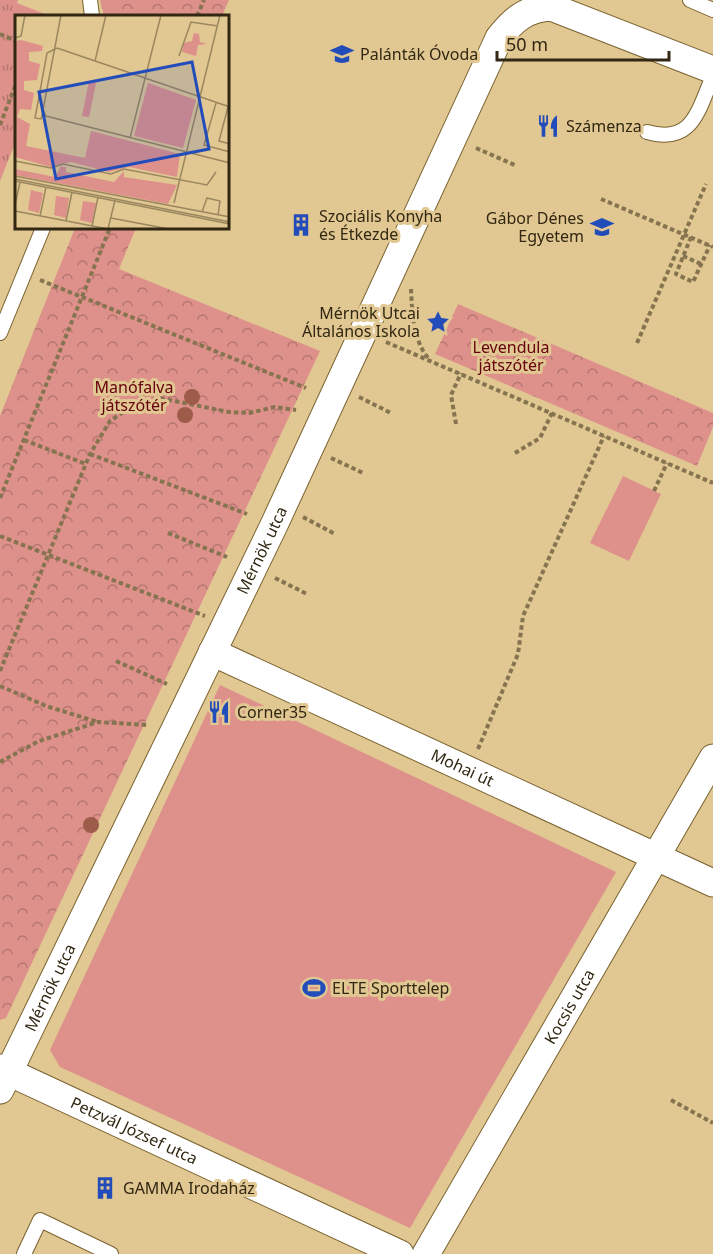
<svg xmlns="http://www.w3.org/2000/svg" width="713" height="1254" viewBox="0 0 713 1254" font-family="'Noto Sans',sans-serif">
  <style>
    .grass { fill: url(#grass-tufts) }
    .park { fill: url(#park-crowns) }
    .pitch { fill: #de918b }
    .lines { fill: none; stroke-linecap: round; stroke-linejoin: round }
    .lane-casing { stroke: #79622f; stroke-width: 16 }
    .street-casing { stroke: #79622f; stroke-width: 29 }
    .path { stroke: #867450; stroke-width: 4; stroke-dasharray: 4.5 3; stroke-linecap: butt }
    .lane { stroke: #fff; stroke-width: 14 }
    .street { stroke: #fff; stroke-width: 27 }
    .tree { fill: #9d5b49 }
    .labels { text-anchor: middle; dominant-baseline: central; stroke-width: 6; stroke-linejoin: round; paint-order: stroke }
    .poi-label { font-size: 16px; fill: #312712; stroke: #e1c792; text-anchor: start }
    .park-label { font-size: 16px; fill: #66020d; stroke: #e1c792 }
    .street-label { font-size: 16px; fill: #312712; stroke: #e1c792 }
    .inset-road { fill: none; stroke: #9b875f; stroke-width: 1.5 }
    .view { fill: #224cba; fill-opacity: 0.15; stroke: #224cba; stroke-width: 3 }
    .inset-edge { fill: none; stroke: #312712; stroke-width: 3 }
  </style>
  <defs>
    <pattern id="grass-tufts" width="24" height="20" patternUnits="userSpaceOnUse" patternTransform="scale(1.5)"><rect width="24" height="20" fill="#de918b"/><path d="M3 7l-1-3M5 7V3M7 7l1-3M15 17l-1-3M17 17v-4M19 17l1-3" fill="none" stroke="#b57670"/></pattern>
    <pattern id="park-crowns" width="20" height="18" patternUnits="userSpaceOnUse" patternTransform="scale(1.5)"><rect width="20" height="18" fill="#de918b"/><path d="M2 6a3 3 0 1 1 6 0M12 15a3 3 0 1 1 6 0" fill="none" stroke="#b57670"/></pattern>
  </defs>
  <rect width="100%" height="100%" fill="#e1c792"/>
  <path class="grass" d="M0 0H18L17 3 50 16H16V141L0 181Z"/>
  <g class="park">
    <path d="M100 0H229L222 16H104Z"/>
    <path d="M75 228H136L119 269 320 351 6 1018 0 1020V416Z"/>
    <path d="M458 304 713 413V427L697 466 435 354Z"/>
  </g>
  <g class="pitch">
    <path d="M623 476 661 494 629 561 590 543Z"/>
    <path d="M220 685 616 872 410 1228 60 1067 50 1050Z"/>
  </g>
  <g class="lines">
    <g class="lane-casing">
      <g id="lane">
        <path d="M90 0 92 16"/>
        <path d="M690 0 713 10"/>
        <path d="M647 132C693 145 698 110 713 76"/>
        <path d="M0 333 43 228"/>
        <path d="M24 1254 40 1220 111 1254"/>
      </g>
    </g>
    <g class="street-casing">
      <g id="street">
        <path id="s1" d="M212 652 713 883"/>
        <path id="s2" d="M0 1068 400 1254"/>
        <path id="s3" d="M0 1090 274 525 499 38C513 20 527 8 551 7L713 70"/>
        <path id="s4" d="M426 1254 713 758"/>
      </g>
    </g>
    <g class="path">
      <path d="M197 16 204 0"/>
      <path d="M0 34 16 41"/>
      <path d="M0 125 16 84"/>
      <path d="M476 148 517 166"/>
      <path d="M601 199 713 247"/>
      <path d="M691 237 676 274 693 282 710 245"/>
      <path d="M683 256 701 264"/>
      <path d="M40 280 306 388"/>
      <path d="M411 289C412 312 413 341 429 359"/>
      <path d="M386 342 713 483"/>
      <path d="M637 343 706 184"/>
      <path d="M359 397 391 413"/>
      <path d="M456 424 451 395 461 373"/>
      <path d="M24 440 86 464"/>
      <path d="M515 453 540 438 552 413"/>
      <path d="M90 454 247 514"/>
      <path d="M331 458 363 473"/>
      <path d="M654 491 667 463"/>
      <path d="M0 498 110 228"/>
      <path d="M303 517 335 534"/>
      <path d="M168 533 227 557"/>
      <path d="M0 536 205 616"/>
      <path d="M275 578 307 594"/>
      <path d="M116 661 167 684"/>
      <path d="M0 671 90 454 110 421 138 402 160 398 229 412 249 413 275 407 296 410"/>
      <path d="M0 686 46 706 98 722"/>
      <path d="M478 749 518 654 523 616 604 436"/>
      <path d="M0 762 39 741 98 722 148 725"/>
      <path d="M671 1100 713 1123"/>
    </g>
    <use href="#lane" class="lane"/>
    <use href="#street" class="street"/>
  </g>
  <g class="tree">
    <circle cx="192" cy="397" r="8"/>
    <circle cx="185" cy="415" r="8"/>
    <circle cx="91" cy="825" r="8"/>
  </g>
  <defs>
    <g id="school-bare" transform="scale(1.8)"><path d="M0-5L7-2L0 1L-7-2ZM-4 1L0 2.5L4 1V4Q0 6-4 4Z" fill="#224cba" stroke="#e1c792" stroke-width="2.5" paint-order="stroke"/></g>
    <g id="restaurant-bare" transform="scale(1.8)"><path d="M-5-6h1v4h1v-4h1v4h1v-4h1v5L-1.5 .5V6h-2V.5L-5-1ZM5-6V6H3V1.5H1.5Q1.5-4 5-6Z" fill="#224cba" stroke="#e1c792" stroke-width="2.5" paint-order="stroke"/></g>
    <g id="building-bare" transform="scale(1.8)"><path d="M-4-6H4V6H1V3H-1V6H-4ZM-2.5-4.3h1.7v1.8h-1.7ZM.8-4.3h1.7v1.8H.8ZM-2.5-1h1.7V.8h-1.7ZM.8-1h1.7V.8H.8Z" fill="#224cba" stroke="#e1c792" stroke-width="2.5" paint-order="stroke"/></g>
    <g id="university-bare" transform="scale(1.8)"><path d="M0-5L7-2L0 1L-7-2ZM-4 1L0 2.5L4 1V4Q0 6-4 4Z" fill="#224cba" stroke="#e1c792" stroke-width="2.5" paint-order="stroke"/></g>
    <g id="sight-bare" transform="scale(1.8)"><path d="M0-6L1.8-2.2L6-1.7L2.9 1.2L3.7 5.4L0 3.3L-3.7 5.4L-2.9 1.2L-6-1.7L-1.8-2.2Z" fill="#224cba" stroke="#e1c792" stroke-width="2.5" paint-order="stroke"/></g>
    <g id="stadium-bare" transform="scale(1.8)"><path d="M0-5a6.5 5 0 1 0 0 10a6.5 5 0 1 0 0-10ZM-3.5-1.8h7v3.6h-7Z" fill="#224cba" stroke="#e1c792" stroke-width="2.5" paint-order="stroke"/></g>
  </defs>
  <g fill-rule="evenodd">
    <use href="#school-bare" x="342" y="54"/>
    <use href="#restaurant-bare" x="548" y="126"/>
    <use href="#building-bare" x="301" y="225"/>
    <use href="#university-bare" x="602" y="227"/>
    <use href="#sight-bare" x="438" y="322"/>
    <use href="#restaurant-bare" x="219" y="712"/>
    <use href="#stadium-bare" x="314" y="988"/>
    <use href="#building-bare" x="105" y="1188"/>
  </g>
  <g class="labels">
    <g class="poi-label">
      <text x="360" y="54">Palánták Óvoda</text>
      <text x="566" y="126">Számenza</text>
      <text x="319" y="216">Szociális Konyha<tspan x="319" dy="18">és Étkezde</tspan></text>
      <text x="584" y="218" text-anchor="end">Gábor Dénes<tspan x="584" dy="18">Egyetem</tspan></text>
      <text x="420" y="313" text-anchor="end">Mérnök Utcai<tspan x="420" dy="18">Általános Iskola</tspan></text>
      <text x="237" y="712">Corner35</text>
      <text x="332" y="988">ELTE Sporttelep</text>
      <text x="123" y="1188">GAMMA Irodaház</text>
    </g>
    <g class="park-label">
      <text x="511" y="347">Levendula<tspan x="511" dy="18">játszótér</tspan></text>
      <text x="134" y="387">Manófalva<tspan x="134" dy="18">játszótér</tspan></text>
    </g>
    <g class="street-label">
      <text stroke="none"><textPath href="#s3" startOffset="600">Mérnök utca</textPath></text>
      <text stroke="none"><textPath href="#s1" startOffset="276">Mohai út</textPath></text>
      <text stroke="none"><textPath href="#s3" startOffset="114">Mérnök utca</textPath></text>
      <text stroke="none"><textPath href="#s4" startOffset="286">Kocsis utca</textPath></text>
      <text stroke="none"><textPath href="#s2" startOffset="148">Petzvál József utca</textPath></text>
    </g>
  </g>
  <g transform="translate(15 15)">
    <rect width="214" height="214" fill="#e1c792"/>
    <path d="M46 151 51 152V157L99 167 109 156V162L162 170 153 189 0 160V154L40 162ZM16 175 28 178 24 198 13 195ZM41 181 54 183 51 203 39 200ZM68 186 81 188 77 208 65 205Z" fill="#de918b"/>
    <path d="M6 25 28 31 27 36 14 37V46L25 49 22 65 9 66V75L19 78 16 95 5 94 2 102 15 109 11 131 70 143 76 116 165 139 162 162 114 152 94 157 56 147 36 152 0 142V26ZM74 66 81 68 74 102 67 101Z" fill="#de918b"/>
    <path d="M179 18 184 19 185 27 192 29 183 30 181 41 167 37 169 28 177 26Z" fill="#de918b"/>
    <path d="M133 68 181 85 168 133 119 121Z" fill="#de918b"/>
    <path class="inset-road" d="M46 0 28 95 31 101 215 148M0 23 6 21 10 0M42 33 215 92M164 41 176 7 203 11M80 46 91 0M201 88 189 130 215 137M213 92 204 126 215 129M28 97 26 104 20 103 32 38 42 33M115 123 146 0M0 146 36 153 48 149 96 159 109 154 192 170 201 157M0 161 215 202M0 164 215 207M0 166 215 209M159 188 205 0M0 190 5 167M0 196 93 214M187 197 192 183 205 186 203 200M25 201 31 172M96 203 154 214M51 206 57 177M77 211 83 182M93 214 100 185"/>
    <path class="view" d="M177 47 194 134 41 164 24 77Z"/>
    <rect width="214" height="214" class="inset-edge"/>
  </g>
  <path d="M497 51v9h172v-9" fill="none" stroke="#312712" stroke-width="3"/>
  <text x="506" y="51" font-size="18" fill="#312712" stroke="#e1c792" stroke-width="4.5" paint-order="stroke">50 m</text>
</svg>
